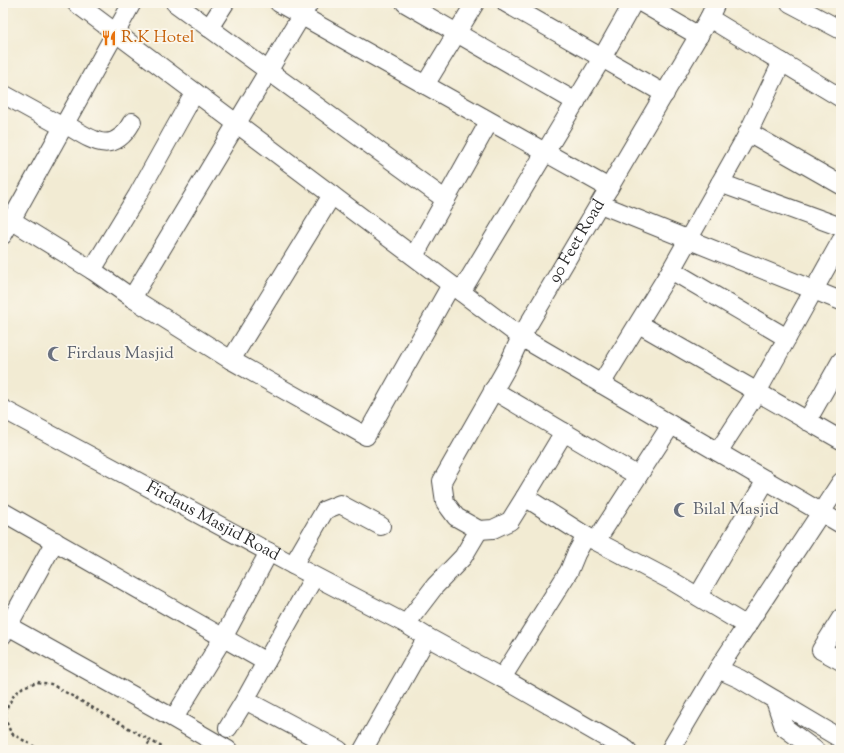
<svg xmlns="http://www.w3.org/2000/svg" width="844" height="753" viewBox="0 0 844 753" font-family="'Sorts Mill Goudy',serif">
  <style>
    .lines { fill: none; stroke-linecap: round; stroke-linejoin: round }
    .minor-casing { stroke: #494844; stroke-width: 20 }
    .path { stroke: #494844; stroke-width: 2.5; stroke-dasharray: 3 3; stroke-linecap: butt }
    .minor { stroke: #fff; stroke-width: 18 }
    .labels { text-anchor: middle; dominant-baseline: central; stroke-width: 3.5; stroke-linejoin: round; paint-order: stroke }
    .food-label { font-size: 17px; fill: #c56008; stroke: #fbf7ec; text-anchor: start }
    .street-label { font-size: 17px; fill: #2b2b2b; stroke: #fbf7ec }
    .worship-label { font-size: 17px; fill: #5b616d; stroke: #fbf7ec; text-anchor: start }
  </style>
  <rect width="100%" height="100%" fill="#fbf7ec"/>
  <filter id="ink" filterUnits="userSpaceOnUse"><feTurbulence type="fractalNoise" baseFrequency=".025" numOctaves="2"/><feDisplacementMap in="SourceGraphic" scale="8" xChannelSelector="R" yChannelSelector="G"/><feConvolveMatrix kernelMatrix="1 2 1 2 8 2 1 2 1" color-interpolation-filters="sRGB"/></filter>
  <filter id="wash" filterUnits="userSpaceOnUse"><feTurbulence type="fractalNoise" baseFrequency=".012" numOctaves="4" result="noise"/><feDisplacementMap in="SourceGraphic" scale="16" xChannelSelector="R" yChannelSelector="G"/><feGaussianBlur stdDeviation="0.9" result="paint"/><feColorMatrix in="noise" values="0 0 0 0 0 0 0 0 0 0 0 0 0 0 0 0 0 1.4 0 .05"/><feComposite in="paint" operator="in"/></filter>
  <g filter="url(#wash)">
    <rect width="100%" height="100%" fill="#f2ebd3"/>
  </g>
  <g filter="url(#ink)">
    <g class="lines">
      <g class="minor-casing">
        <g id="minor">
          <path d="M76 3 521 337 841 524"/>
          <path d="M175 3 446 200"/>
          <path d="M279 3 609 188"/>
          <path d="M405 3 576 102"/>
          <path d="M506 3 665 94"/>
          <path d="M642 3 699 36"/>
          <path d="M790 3 841 30"/>
          <path d="M709 18 841 98"/>
          <path d="M209 28 225 3"/>
          <path d="M425 85 475 3"/>
          <path d="M3 94 63 127"/>
          <path d="M65 124C91 139 112 158 132 122"/>
          <path d="M748 132 841 185"/>
          <path d="M720 183 841 227"/>
          <path d="M600 204 841 301"/>
          <path d="M11 220 92 270 132 298 231 360 366 436 451 285"/>
          <path d="M3 235 132 3"/>
          <path d="M414 256 489 122"/>
          <path d="M92 270 137 196 195 92"/>
          <path d="M671 270 787 338"/>
          <path d="M461 292 602 58 633 3"/>
          <path d="M132 298 309 3"/>
          <path d="M639 324 841 440"/>
          <path d="M231 360 332 195"/>
          <path d="M601 384 671 270 745 139 782 62"/>
          <path d="M493 390 638 476"/>
          <path id="s1" d="M3 409 293 565 406 624 427 637 502 678 627 750"/>
          <path d="M807 421 841 361"/>
          <path d="M564 432 525 497 586 536"/>
          <path d="M718 452 757 392 841 241"/>
          <path d="M841 482 718 669 740 679 841 739"/>
          <path d="M3 512 266 662 245 700"/>
          <path d="M479 530 493 529 510 521 525 497"/>
          <path d="M596 541 671 425"/>
          <path d="M293 565 325 510 340 504 381 526"/>
          <path d="M698 596 766 480"/>
          <path d="M841 618 821 650 841 661"/>
          <path id="s2" d="M406 624 435 586 463 557 479 530 456 517 445 502 442 481 507 367 521 337 709 18 716 3"/>
          <path d="M8 626 166 714 228 750"/>
          <path d="M3 635 55 541"/>
          <path d="M266 662 314 577"/>
          <path d="M502 678 569 571 576 554 586 536 672 581 747 626"/>
          <path d="M775 700 784 727 815 750"/>
          <path d="M174 718 223 638 269 552"/>
          <path d="M228 728 245 700 339 750"/>
          <path d="M363 750 427 637"/>
          <path d="M670 750 718 669"/>
        </g>
      </g>
      <g class="path">
        <path d="M40 750 11 733 6 721V709L14 695 23 687 37 682 51 684 167 750"/>
        <path d="M145 750 150 741"/>
      </g>
      <use href="#minor" class="minor"/>
    </g>
  </g>
  <defs>
    <g id="restaurant-bare" transform="scale(1.2)"><path d="M-5-6h1v4h1v-4h1v4h1v-4h1v5L-1.5 .5V6h-2V.5L-5-1ZM5-6V6H3V1.5H1.5Q1.5-4 5-6Z" fill="#e8710a" stroke="#fbf7ec" stroke-width="2.5" paint-order="stroke"/></g>
    <g id="mosque-bare" transform="scale(1.2)"><path d="M3.5-4.9A6 6 0 1 0 3.5 4.9A5 5 0 1 1 3.5-4.9Z" fill="#6b7280" stroke="#fbf7ec" stroke-width="2.5" paint-order="stroke"/></g>
  </defs>
  <g fill-rule="evenodd">
    <use href="#restaurant-bare" x="109" y="38"/>
    <use href="#mosque-bare" x="55" y="354"/>
    <use href="#mosque-bare" x="681" y="510"/>
  </g>
  <g class="labels">
    <g class="food-label">
      <text x="121" y="38">R.K Hotel</text>
    </g>
    <g class="street-label">
      <text stroke="none"><textPath href="#s2" startOffset="461">90 Feet Road</textPath></text>
      <text stroke="none"><textPath href="#s1" startOffset="238">Firdaus Masjid Road</textPath></text>
    </g>
    <g class="worship-label">
      <text x="67" y="354">Firdaus Masjid</text>
      <text x="693" y="510">Bilal Masjid</text>
    </g>
  </g>
  <rect width="844" height="753" fill="none" stroke="#fbf7ec" stroke-width="16"/>
</svg>
